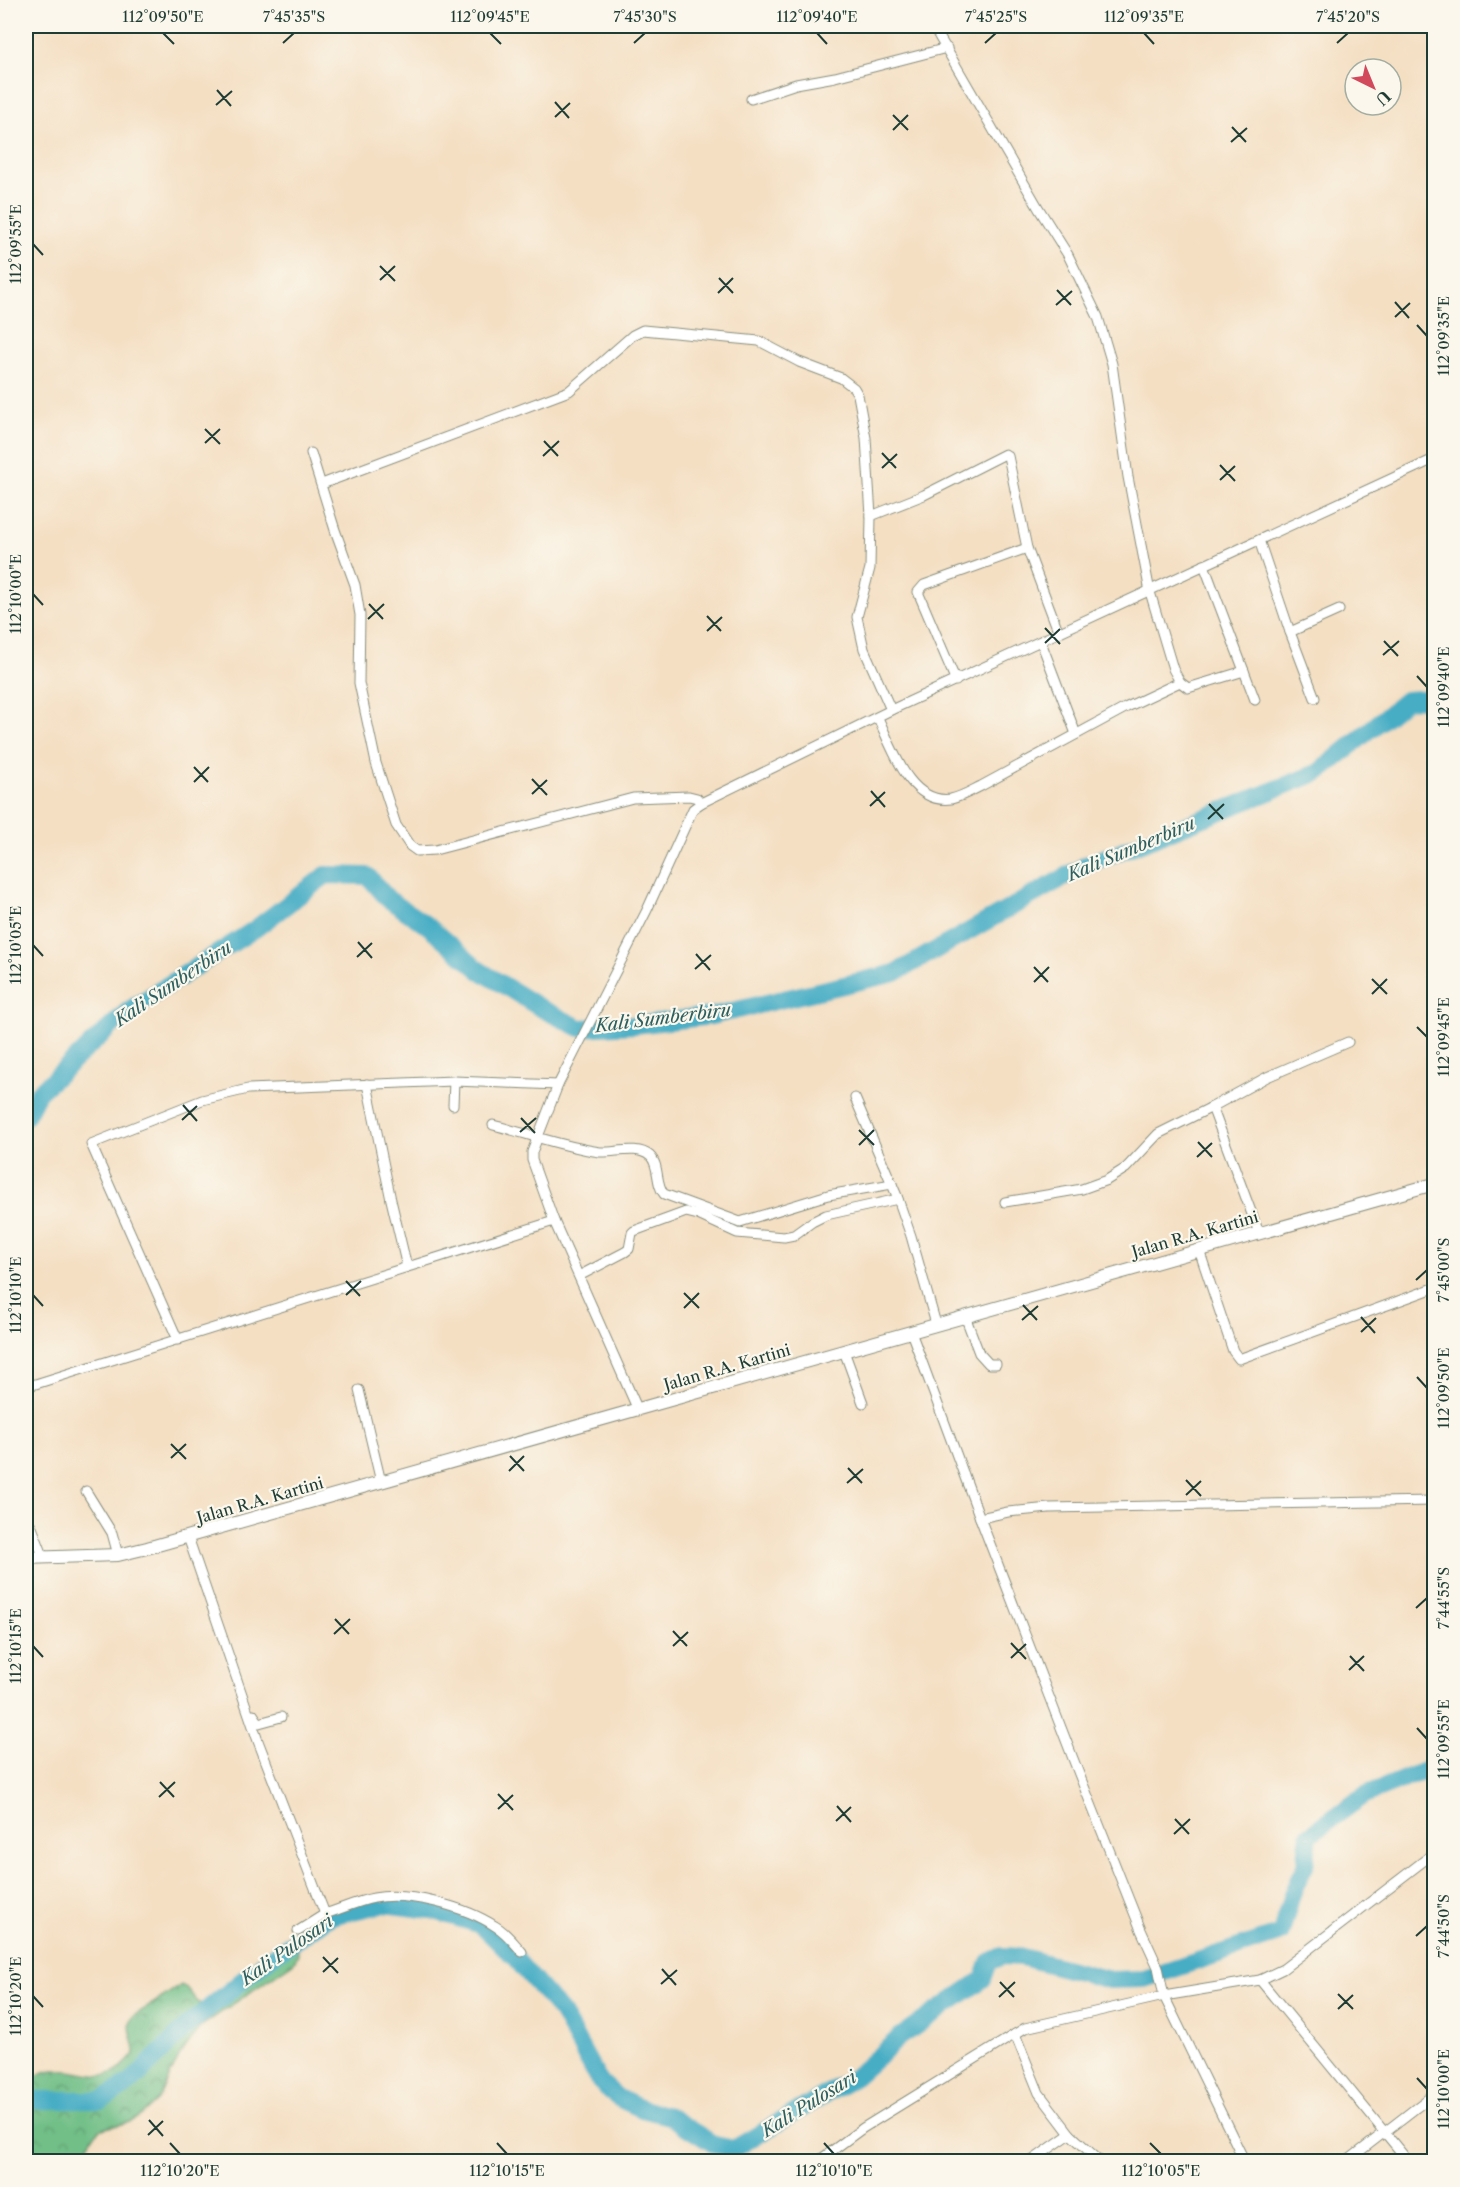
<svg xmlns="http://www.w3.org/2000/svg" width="1460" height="2187" viewBox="0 0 1460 2187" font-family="'Libre Caslon Text',serif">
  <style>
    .forest { fill: url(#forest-crowns); stroke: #487e5e; stroke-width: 1.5 }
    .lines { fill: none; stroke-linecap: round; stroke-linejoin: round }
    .river { stroke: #46adc5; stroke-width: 18 }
    .street-casing { stroke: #8a8e7c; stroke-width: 11 }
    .secondary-casing { stroke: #8a8e7c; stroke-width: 14 }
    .street { stroke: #fff; stroke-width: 9 }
    .secondary { stroke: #fff; stroke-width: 12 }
    .ticks { fill: none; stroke: #1f3d34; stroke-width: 2 }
    .labels { text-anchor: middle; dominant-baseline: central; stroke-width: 4.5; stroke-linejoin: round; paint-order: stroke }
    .street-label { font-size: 16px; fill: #1f3d34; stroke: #fbf7ec }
    .water-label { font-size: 18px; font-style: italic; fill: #2b5f60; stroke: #fbf7ec }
    .neatline { fill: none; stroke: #1f3d34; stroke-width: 2 }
    .ticks-label { font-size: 15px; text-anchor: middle; fill: #1f3d34 }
  </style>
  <defs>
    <pattern id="forest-crowns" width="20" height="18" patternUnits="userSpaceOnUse" patternTransform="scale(1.5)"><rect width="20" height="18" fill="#72bf88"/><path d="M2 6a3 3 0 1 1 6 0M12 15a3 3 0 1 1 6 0" fill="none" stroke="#5d9c70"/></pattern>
  </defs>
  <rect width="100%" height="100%" fill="#fbf7ec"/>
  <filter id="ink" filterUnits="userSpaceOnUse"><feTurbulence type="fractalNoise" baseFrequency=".0167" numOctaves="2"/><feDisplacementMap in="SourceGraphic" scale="12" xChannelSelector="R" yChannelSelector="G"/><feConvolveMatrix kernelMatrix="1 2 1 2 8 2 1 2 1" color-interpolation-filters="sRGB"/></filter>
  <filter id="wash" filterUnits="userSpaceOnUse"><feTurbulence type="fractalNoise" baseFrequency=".008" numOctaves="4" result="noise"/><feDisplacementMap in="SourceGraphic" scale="24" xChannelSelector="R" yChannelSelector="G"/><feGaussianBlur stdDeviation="1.35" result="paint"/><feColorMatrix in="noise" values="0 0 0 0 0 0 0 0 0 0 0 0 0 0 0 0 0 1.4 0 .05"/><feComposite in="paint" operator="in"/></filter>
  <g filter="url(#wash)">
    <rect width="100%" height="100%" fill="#f4dfc3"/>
    <path class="forest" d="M290 1944 296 1948 298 1954 294 1962 200 2027 180 2055 159 2099 138 2118 130 2122 102 2129 93 2136 88 2146 91 2161H26V2082C34 2076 44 2070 55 2070 92 2070 106 2090 135 2053 135 2039 124 2026 135 2015L181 1985C194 1991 191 2001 208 2008Z"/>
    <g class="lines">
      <g class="river">
        <path d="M26 1116 38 1093 129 1010 255 929 326 875 368 876 388 899 428 926 479 970 542 1009 580 1028 634 1025 711 1016 895 973 1086 865 1319 772 1406 700 1434 698"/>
        <path d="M26 2100H102L131 2082 188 2025 271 1957 331 1916 384 1904 431 1910 481 1925 514 1957 562 2013 599 2081 618 2098 642 2109 669 2116 715 2145 734 2149 855 2077 900 2037 983 1979 989 1962 1002 1956 1022 1957 1110 1980 1144 1979 1281 1933 1292 1894 1305 1866 1309 1835 1365 1795 1434 1767"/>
      </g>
    </g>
  </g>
  <g filter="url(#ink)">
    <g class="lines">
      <g class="street-casing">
        <g id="street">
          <path d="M751 99 796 84 835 77 947 48"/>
          <path d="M311 453 335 530 355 585 360 615 359 683 376 763 396 825 410 846 417 851 435 850 633 798 689 796 697 798 701 803"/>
          <path d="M322 484 569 391 633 335 643 330 759 341 799 362 841 378 854 388 858 395 866 438 871 516 870 568 857 617 864 649 891 710"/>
          <path d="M871 516 924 495 1005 454 1008 456 1027 548 1059 633"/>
          <path d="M1259 540 1290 632 1339 610"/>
          <path d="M1204 565 1255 700"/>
          <path d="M1290 632 1315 698"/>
          <path d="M1041 642 1076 734"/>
          <path d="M956 681 918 592 924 585 1027 548"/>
          <path d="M1180 682 1188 688 1244 671"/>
          <path d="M878 718C892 747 909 805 951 799 961 797 971 791 981 786L1127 707 1180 682 1173 669 1150 592 1128 477 1112 364 1098 317 1068 255 1039 209 933 26"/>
          <path d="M367 1084 391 1200 407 1267"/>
          <path d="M855 1098 897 1196 911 1236 936 1324"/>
          <path d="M453 1105 454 1081"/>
          <path d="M1212 1107 1267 1077 1348 1042"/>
          <path d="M493 1125C529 1134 564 1147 600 1152 616 1153 637 1145 650 1156 660 1165 655 1184 664 1194L740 1222 828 1195 892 1184"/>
          <path d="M1005 1202 1082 1189 1107 1180 1126 1168 1158 1134 1212 1107 1259 1233"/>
          <path d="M1199 1250 1233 1351 1239 1359 1434 1288"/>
          <path d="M579 1276 625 1252 629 1249 632 1233 634 1231 686 1212 698 1215 737 1233 784 1237 794 1235 812 1222 826 1215 898 1199"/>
          <path d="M965 1316 979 1353 989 1364H996"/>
          <path d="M178 1340 91 1144 202 1100 248 1089 454 1081 558 1085"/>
          <path d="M844 1351 863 1403"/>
          <path d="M26 1387 554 1221"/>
          <path d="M359 1390 381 1482"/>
          <path d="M638 1410 554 1221 532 1160V1152L558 1085 647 910 693 809 701 803 891 710 1434 459"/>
          <path d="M86 1491 112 1533 118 1555"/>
          <path d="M980 1518 1008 1512 1049 1508 1434 1501"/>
          <path d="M31 1525 44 1558"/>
          <path d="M188 1537 258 1741 325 1914C341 1909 358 1901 374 1898 408 1891 466 1907 495 1926 506 1932 514 1943 522 1952"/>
          <path d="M253 1714 259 1723 281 1717"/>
          <path d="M298 1931 325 1914"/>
          <path d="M1260 1980 1409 2162"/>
          <path d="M1015 2034 1039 2093 1070 2134"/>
          <path d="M817 2162 863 2128 1025 2028 1164 1996 1158 1967 1141 1930 1079 1774 980 1518 911 1332"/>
          <path d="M1030 2162 1070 2134 1101 2162"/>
          <path d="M1245 2162 1164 1996 1260 1980 1283 1969 1434 1853"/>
          <path d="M1346 2162 1434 2094"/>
        </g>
      </g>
      <g class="secondary-casing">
        <path id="secondary" d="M26 1558 118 1555 147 1548 1434 1184"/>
      </g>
      <use href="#street" class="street"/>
      <use href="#secondary" class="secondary"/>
    </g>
  </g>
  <path class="ticks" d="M163 33 174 44M490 33 501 44M817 33 827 44M1144 33 1154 44M283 43 294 33M634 43 645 33M985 43 996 33M1337 43 1348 33M217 90 231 106M555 102 569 118M216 105 232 91M893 115 908 130M555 117 570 103M1232 127 1246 142M893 130 908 115M1231 142 1247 128M33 244 43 255M380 266 395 281M719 278 733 293M380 280 395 266M1057 290 1071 305M718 293 733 278M1395 302 1409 318M1056 305 1072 291M1395 317 1410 303M1417 325 1427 336M205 429 220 444M544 441 558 456M205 443 220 429M882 453 896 468M543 456 559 441M1220 465 1235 481M882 468 897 454M1220 480 1235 466M33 594 43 605M369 604 383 619M707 616 721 631M368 619 384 604M1045 628 1060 644M707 631 722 617M1384 641 1398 656M1045 643 1060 629M1383 655 1399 641M1417 676 1427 687M194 767 208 782M532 779 547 795M194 782 209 767M871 791 885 807M532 794 547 780M1209 804 1223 819M870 806 885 792M1208 819 1224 804M358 942 372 958M33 945 43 956M696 954 710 970M357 957 372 943M1034 967 1048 982M695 969 711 955M1372 979 1387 994M1034 982 1049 967M1372 994 1387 979M1417 1027 1427 1037M183 1105 197 1121M521 1118 535 1133M182 1120 197 1106M859 1130 874 1145M520 1132 536 1118M1198 1142 1212 1157M859 1145 874 1130M1197 1157 1212 1143M1416 1280 1427 1270M346 1281 360 1296M684 1293 699 1308M33 1295 43 1306M346 1295 361 1281M1023 1305 1037 1320M684 1308 699 1293M1361 1317 1375 1333M1022 1320 1038 1306M1361 1332 1376 1318M1417 1377 1427 1388M171 1444 186 1459M510 1456 524 1471M171 1458 186 1444M848 1468 862 1483M509 1471 524 1456M1186 1480 1201 1496M847 1483 863 1469M1186 1495 1201 1481M1416 1608 1427 1598M335 1619 349 1634M673 1631 687 1646M334 1634 350 1619M1011 1643 1026 1659M33 1646 43 1657M673 1646 688 1632M1350 1656 1364 1671M1011 1658 1026 1644M1349 1670 1364 1656M1417 1728 1427 1739M160 1782 174 1797M498 1794 513 1810M159 1797 175 1782M837 1806 851 1822M498 1809 513 1795M1175 1819 1189 1834M836 1821 851 1807M1174 1834 1190 1819M1416 1936 1427 1926M323 1957 338 1973M662 1969 676 1985M323 1972 338 1958M1000 1982 1014 1997M661 1984 677 1970M1338 1994 1353 2009M33 1996 43 2007M999 1997 1015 1982M1338 2009 1353 1995M1417 2078 1427 2089M149 2120 163 2136M148 2135 163 2121M170 2143 180 2154M497 2143 507 2154M824 2143 834 2154M1150 2143 1161 2154"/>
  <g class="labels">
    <g class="street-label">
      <text transform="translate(1195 1234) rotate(-16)">Jalan R.A. Kartini</text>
      <text transform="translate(727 1367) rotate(-16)">Jalan R.A. Kartini</text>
      <text transform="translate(260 1500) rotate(-16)">Jalan R.A. Kartini</text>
    </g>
    <g class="water-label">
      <text transform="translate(1131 849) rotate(-23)">Kali Sumberbiru</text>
      <text transform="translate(173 984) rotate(-34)">Kali Sumberbiru</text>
      <text transform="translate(663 1018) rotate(-7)">Kali Sumberbiru</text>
      <text transform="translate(287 1950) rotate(-35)">Kali Pulosari</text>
      <text transform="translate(809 2104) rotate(-32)">Kali Pulosari</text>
    </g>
  </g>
  <rect width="1460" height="2187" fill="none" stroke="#fbf7ec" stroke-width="66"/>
  <g transform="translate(1373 87) rotate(137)"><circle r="28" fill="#fbf7ec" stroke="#a3ada2" stroke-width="1.5"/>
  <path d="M0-4.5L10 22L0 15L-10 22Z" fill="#d1495b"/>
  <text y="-9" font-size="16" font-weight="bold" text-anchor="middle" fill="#1f3d34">U</text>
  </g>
  <rect x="33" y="33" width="1394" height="2121" class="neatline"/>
  <g class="ticks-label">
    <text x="163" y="22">112°09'50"E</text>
    <text x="294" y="22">7°45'35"S</text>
    <text x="490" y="22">112°09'45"E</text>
    <text x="645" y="22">7°45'30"S</text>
    <text x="817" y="22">112°09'40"E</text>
    <text x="996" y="22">7°45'25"S</text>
    <text x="1144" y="22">112°09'35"E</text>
    <text x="1348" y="22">7°45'20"S</text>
    <text transform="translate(16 244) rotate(-90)" y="5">112°09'55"E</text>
    <text transform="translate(1444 336) rotate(-90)" y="5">112°09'35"E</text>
    <text transform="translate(16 594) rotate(-90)" y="5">112°10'00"E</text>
    <text transform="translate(1444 687) rotate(-90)" y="5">112°09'40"E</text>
    <text transform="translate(16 945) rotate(-90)" y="5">112°10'05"E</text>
    <text transform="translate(1444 1037) rotate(-90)" y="5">112°09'45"E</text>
    <text transform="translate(1444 1270) rotate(-90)" y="5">7°45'00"S</text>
    <text transform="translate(16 1295) rotate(-90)" y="5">112°10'10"E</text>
    <text transform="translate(1444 1388) rotate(-90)" y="5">112°09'50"E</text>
    <text transform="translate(1444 1598) rotate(-90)" y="5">7°44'55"S</text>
    <text transform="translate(16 1646) rotate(-90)" y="5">112°10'15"E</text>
    <text transform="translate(1444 1739) rotate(-90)" y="5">112°09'55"E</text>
    <text transform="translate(1444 1926) rotate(-90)" y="5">7°44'50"S</text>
    <text transform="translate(16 1996) rotate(-90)" y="5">112°10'20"E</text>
    <text transform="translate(1444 2089) rotate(-90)" y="5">112°10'00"E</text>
    <text x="180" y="2176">112°10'20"E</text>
    <text x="507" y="2176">112°10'15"E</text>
    <text x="834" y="2176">112°10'10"E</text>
    <text x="1161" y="2176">112°10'05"E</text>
  </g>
</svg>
